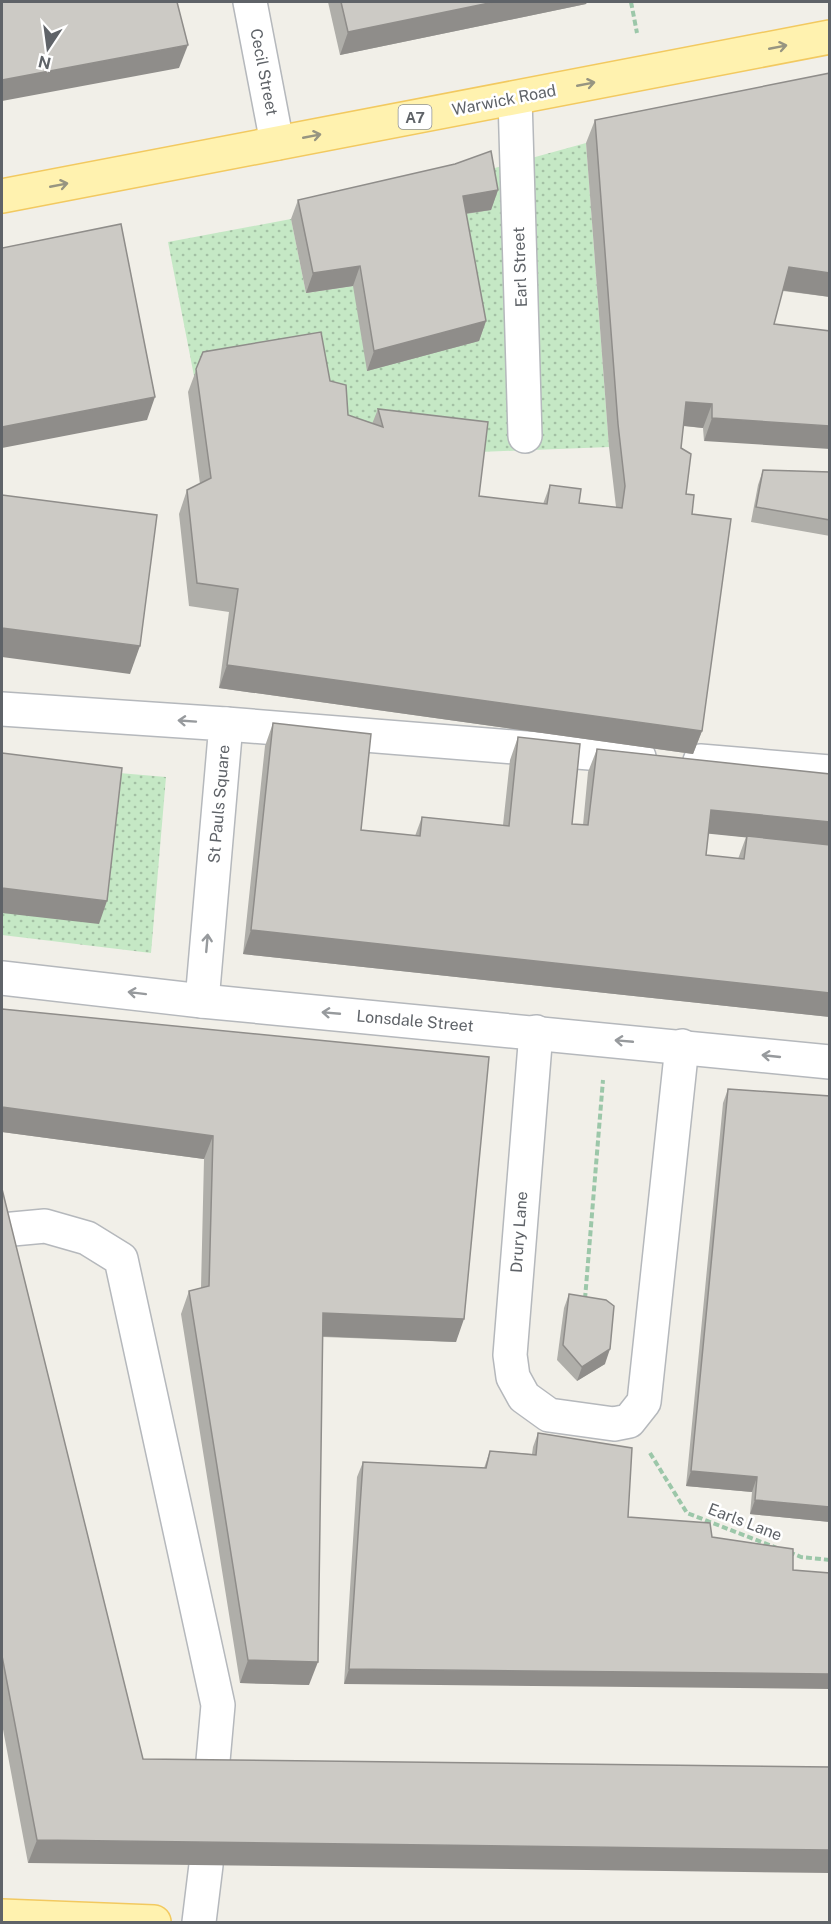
<svg xmlns="http://www.w3.org/2000/svg" width="831" height="1924" viewBox="0 0 831 1924" font-family="'Public Sans',sans-serif">
  <style>
    .grass { fill: url(#grass-dots) }
    .lines { fill: none; stroke-linecap: round; stroke-linejoin: round }
    .minor-casing { stroke: #b5b8bc; stroke-width: 36 }
    .major-casing { stroke: #f2c960; stroke-width: 36 }
    .path { stroke: #9cc7a9; stroke-width: 4; stroke-dasharray: 6 3; stroke-linecap: butt }
    .minor { stroke: #fff; stroke-width: 33 }
    .major { stroke: #fff2af; stroke-width: 33 }
    .wall { fill: #afaea9; fill-rule: evenodd }
    .shaded-wall { fill: #8f8d8a }
    .building { fill: #cccac5; stroke: #8f8d8a; stroke-width: 1.5 }
    .oneway { stroke: #979581 }
    .oneway2 { stroke: #979a9d }
    .labels { text-anchor: middle; dominant-baseline: central; stroke-width: 5; stroke-linejoin: round; paint-order: stroke }
    .shield { fill: #fff; stroke: #8f9295; stroke-width: 1.5 }
    .shield-label { font-size: 15px; font-weight: bold; fill: #5f6368 }
    .street-label { font-size: 16px; fill: #5f6368; stroke: #fff }
  </style>
  <defs>
    <pattern id="grass-dots" width="8" height="8" patternUnits="userSpaceOnUse" patternTransform="scale(1.5)"><rect width="8" height="8" fill="#c5e8c5"/><path d="M2 2h.1M6 6h.1" fill="none" stroke="#a3c0a4" stroke-width="1.8" stroke-linecap="round"/></pattern>
  </defs>
  <rect width="100%" height="100%" fill="#f1efe8"/>
  <g class="grass">
    <path d="M586 143 609 447 479 452 370 432 194 376 168 242 291 219 306 293 353 286 455 215 484 171Z"/>
    <path d="M2 763 166 777 151 953 2 935Z"/>
  </g>
  <g class="lines">
    <g class="minor-casing">
      <g id="minor">
        <path d="M250 2 277 143"/>
        <path d="M515 98 525 436"/>
        <path d="M2 709 226 724 202 1001"/>
        <path d="M226 724 639 757"/>
        <path d="M700 761 830 772"/>
        <path d="M2 978 202 1001 830 1062"/>
        <path d="M536 1032 510 1355 513 1377 524 1397 549 1415 614 1424 629 1421 644 1402 682 1046"/>
        <path d="M2 1230 45 1226 87 1238 121 1259 218 1705 211 1783"/>
        <path d="M199 1922 206 1865"/>
      </g>
    </g>
    <g class="major-casing">
      <g id="major">
        <path d="M2 196 830 37"/>
        <path d="M2 1916 154 1922"/>
      </g>
    </g>
    <g class="path">
      <path d="M631 2 637 33"/>
      <path d="M585 1299 603 1080"/>
      <path d="M650 1453 687 1513 777 1548"/>
      <path d="M789 1552 801 1557 830 1560"/>
    </g>
    <use href="#minor" class="minor"/>
    <use href="#major" class="major"/>
  </g>
  <g class="wall">
    <path d="M328 2H587L586 4 340 55Z"/>
    <path d="M830 73V297L783 291 704 441 703 428 683 426 681 448 686 494 692 514 702 731 693 754 219 688 229 612 189 606 179 514 187 490 200 484 188 392 203 352 330 381 348 415 372 424 378 409 479 496 543 504 550 485 579 503 616 507 609 447 586 143 595 120Z"/>
    <path d="M498 190 491 210 466 214 486 321 479 341 367 371 353 286 306 293 291 219 298 200Z"/>
    <path d="M763 470 830 472V536L751 522 758 485Z"/>
    <path d="M273 723 361 830 415 836 422 817 503 825 510 760 518 737 572 824 583 825 588 772 597 749 830 774V1017L243 954 265 746ZM708 833 746 837 738 859 706 855Z"/>
    <path d="M489 1057 456 1342 323 1337 309 1685 240 1683 181 1314 189 1291 201 1288 204 1159 2 1132Z"/>
    <path d="M728 1089 830 1096V1522L750 1514 752 1492 686 1486 723 1103Z"/>
    <path d="M2 1189 143 1759 28 1863 2 1724Z"/>
    <path d="M569 1294 605 1364 577 1381 557 1360 564 1308Z"/>
    <path d="M538 1433 632 1448 344 1684 357 1477 363 1462 484 1468 490 1451 532 1454 533 1447Z"/>
  </g>
  <g class="shaded-wall">
    <path d="M494 2H587L586 4 340 55 348 32Z"/>
    <path d="M188 45 179 68 2 101V80Z"/>
    <path d="M498 190 491 210 455 215 463 196Z"/>
    <path d="M360 266 353 286 306 293 313 273Z"/>
    <path d="M789 267 830 273V297L780 290Z"/>
    <path d="M486 321 479 341 367 371 374 351Z"/>
    <path d="M155 397 147 420 2 448V427Z"/>
    <path d="M686 402 712 404 703 428 677 425Z"/>
    <path d="M712 418 830 426V449L704 441Z"/>
    <path d="M2 628 140 646 130 674 2 657Z"/>
    <path d="M227 665 702 731 693 754 219 688Z"/>
    <path d="M711 810 830 822V846L702 833Z"/>
    <path d="M2 888 107 901 99 924 2 913Z"/>
    <path d="M251 930 830 993V1017L243 954Z"/>
    <path d="M2 1107 213 1136 204 1159 2 1132Z"/>
    <path d="M323 1313 464 1319 456 1342 315 1336Z"/>
    <path d="M610 1349 605 1364 577 1381 582 1367Z"/>
    <path d="M691 1471 757 1477 752 1492 686 1486Z"/>
    <path d="M755 1500 830 1507V1522L750 1514Z"/>
    <path d="M248 1660 318 1662 309 1685 240 1683Z"/>
    <path d="M349 1669 830 1674V1689L344 1684Z"/>
    <path d="M37 1840 830 1850V1873L28 1863Z"/>
  </g>
  <g class="building">
    <path d="M2 2H177L188 45 2 80Z"/>
    <path d="M341 2H494L348 32Z"/>
    <path d="M830 73V273L789 267 774 324 830 331V426L712 418V404L686 402 681 448 691 454 686 494 694 495 692 514 731 519 702 731 227 665 238 589 197 583 187 490 211 478 196 369 203 352 321 332 330 381 346 385 348 415 383 427 378 409 488 422 479 496 547 504 550 485 581 489 579 503 622 508 625 486 618 424 595 120Z"/>
    <path d="M491 151 498 190 463 196 486 321 374 351 360 266 313 273 298 200 455 164Z"/>
    <path d="M121 224 155 397 2 427V248Z"/>
    <path d="M763 470 830 472V520L756 507Z"/>
    <path d="M2 495 157 515 140 646 2 628Z"/>
    <path d="M273 723 371 734 361 830 420 836 422 817 509 826 518 737 580 744 572 824 588 825 597 749 830 774V822L711 810 706 855 744 859 747 836 830 845V993L251 930Z"/>
    <path d="M2 753 122 768 107 901 2 888Z"/>
    <path d="M2 1009 489 1057 464 1319 323 1313 318 1662 248 1660 189 1291 209 1286 213 1136 2 1107Z"/>
    <path d="M728 1089 830 1096V1507L755 1500 757 1477 691 1471Z"/>
    <path d="M2 1189 143 1759 830 1767V1850L37 1840 2 1656Z"/>
    <path d="M569 1294 606 1300 614 1306 610 1349 582 1367 563 1345Z"/>
    <path d="M538 1433 632 1448 628 1517 710 1523 712 1537 793 1549V1570L830 1573V1674L349 1669 363 1462 486 1468 490 1451 536 1455Z"/>
  </g>
  <defs><path id="oneway-shaft" d="M-6 0H5M1.5-3L5.5 0L1.5 3" fill="none" stroke-width="1.6" stroke-linecap="round" stroke-linejoin="round" transform="scale(1.5)"/></defs>
  <g class="oneway">
    <use href="#oneway-shaft" transform="translate(778 47) rotate(-11)"/>
    <use href="#oneway-shaft" transform="translate(586 84) rotate(-11)"/>
    <use href="#oneway-shaft" transform="translate(312 136) rotate(-11)"/>
    <use href="#oneway-shaft" transform="translate(59 185) rotate(-11)"/>
  </g>
  <g class="oneway2">
    <use href="#oneway-shaft" transform="translate(187 721) rotate(-176)"/>
    <use href="#oneway-shaft" transform="translate(207 943) rotate(-85)"/>
    <use href="#oneway-shaft" transform="translate(137 993) rotate(-173)"/>
    <use href="#oneway-shaft" transform="translate(331 1013) rotate(-175)"/>
    <use href="#oneway-shaft" transform="translate(624 1041) rotate(-175)"/>
    <use href="#oneway-shaft" transform="translate(771 1056) rotate(-174)"/>
  </g>
  <g class="labels">
    <rect class="shield" x="398.5" y="105" width="33" height="24" rx="4.5"/>
    <g class="shield-label">
      <text x="415" y="117">A7</text>
    </g>
    <g class="street-label">
      <text transform="translate(264 72) rotate(79)">Cecil Street</text>
      <text transform="translate(504 100) rotate(-11)">Warwick Road</text>
      <text transform="translate(520 267) rotate(-92)">Earl Street</text>
      <text transform="translate(219 804) rotate(-85)">St Pauls Square</text>
      <text transform="translate(415 1021) rotate(5)">Lonsdale Street</text>
      <text transform="translate(519 1232) rotate(-86)">Drury Lane</text>
      <text transform="translate(745 1522) rotate(21)">Earls Lane</text>
    </g>
  </g>
  <rect width="831" height="1924" fill="none" stroke="#5f6368" stroke-width="6"/>
  <g transform="translate(48 48) rotate(193)" stroke="#ffffff" stroke-width="4.5" paint-order="stroke">
  <path d="M0-4.5L10 22L0 15L-10 22Z" fill="#5f6368"/>
  <text y="-9" font-size="16" font-weight="bold" text-anchor="middle" fill="#5f6368">N</text>
  </g>
</svg>
